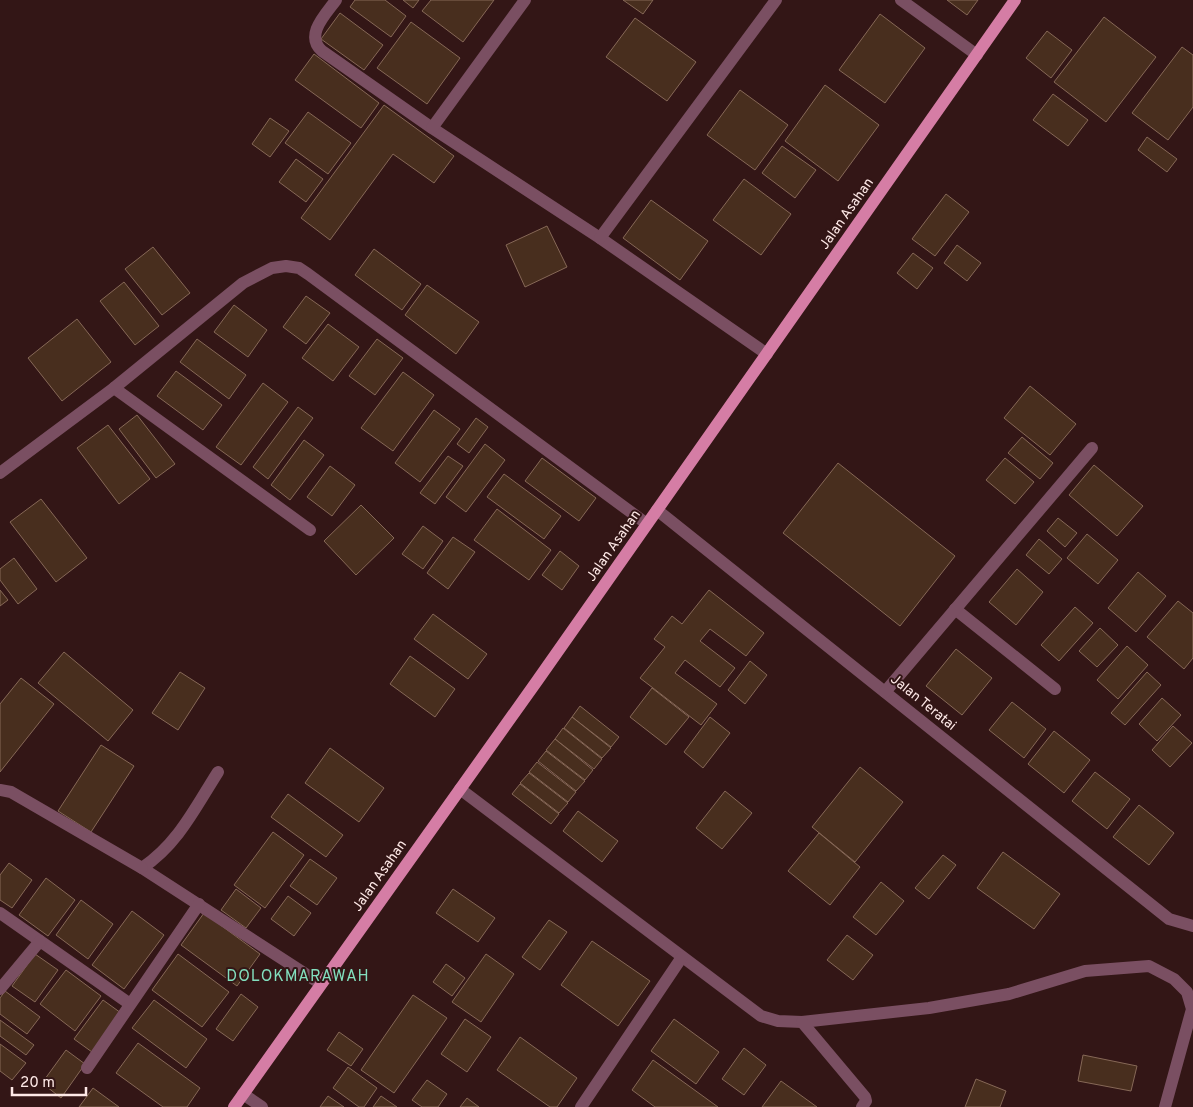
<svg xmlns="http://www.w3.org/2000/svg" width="1193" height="1107" viewBox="0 0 1193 1107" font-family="Overpass,sans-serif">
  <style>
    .building { fill: #482e1e; stroke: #866857 }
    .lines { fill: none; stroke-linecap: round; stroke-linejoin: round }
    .minor { stroke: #7a4f62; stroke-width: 12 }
    .major { stroke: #d57da5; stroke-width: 12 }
    .labels { text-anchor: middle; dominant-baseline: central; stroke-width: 4; stroke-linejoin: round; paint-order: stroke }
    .street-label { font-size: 14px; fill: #fee9e7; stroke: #331616 }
    .quarter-label { font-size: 16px; letter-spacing: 1px; fill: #83dfbe; stroke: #331616 }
  </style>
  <rect width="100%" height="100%" fill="#331616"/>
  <g class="building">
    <path d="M355 0H385L406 16 391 37 350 7Z"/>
    <path d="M403 0H419L413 8Z"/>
    <path d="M431 0H494L463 42 422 11Z"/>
    <path d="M623 0H653L643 14Z"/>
    <path d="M947 0H978L967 15Z"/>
    <path d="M340 13 383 45 364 70 321 39Z"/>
    <path d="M880 14 925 48 885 103 839 70Z"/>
    <path d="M1104 17 1156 57 1106 122 1054 82Z"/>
    <path d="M635 18 696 62 667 101 606 57Z"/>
    <path d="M411 22 460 58 427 104 377 68Z"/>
    <path d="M1047 31 1072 50 1051 78 1026 58Z"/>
    <path d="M1182 47 1193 55V107L1168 140 1132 113Z"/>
    <path d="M314 54 379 103 361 128 295 80Z"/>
    <path d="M825 85 879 125 838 181 785 141Z"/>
    <path d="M740 90 788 125 755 170 707 135Z"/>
    <path d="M1053 94 1088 120 1068 146 1033 120Z"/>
    <path d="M384 105 454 156 434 183 393 154 330 240 301 218Z"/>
    <path d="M308 112 351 143 328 174 285 143Z"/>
    <path d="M270 118 289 131 270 157 252 144Z"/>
    <path d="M1147 137 1177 159 1167 172 1138 150Z"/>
    <path d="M782 146 816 170 795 198 762 173Z"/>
    <path d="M296 159 323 179 306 202 279 182Z"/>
    <path d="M744 179 791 214 761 255 713 220Z"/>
    <path d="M946 194 969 212 935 256 912 239Z"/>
    <path d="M651 200 708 241 680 280 623 238Z"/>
    <path d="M547 226 567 267 525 287 506 245Z"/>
    <path d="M957 245 981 263 967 281 944 263Z"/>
    <path d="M153 247 190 293 162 315 125 269Z"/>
    <path d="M374 249 421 284 402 310 355 275Z"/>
    <path d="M913 253 933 268 917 289 897 273Z"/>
    <path d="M124 282 159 326 135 345 100 301Z"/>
    <path d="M427 285 479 322 456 354 405 315Z"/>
    <path d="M306 296 330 313 306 344 283 327Z"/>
    <path d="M234 305 267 330 248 357 214 332Z"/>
    <path d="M77 319 111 362 62 401 28 358Z"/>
    <path d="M328 324 359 347 333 381 302 358Z"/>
    <path d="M197 339 246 375 229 399 180 362Z"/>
    <path d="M377 339 403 358 375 395 349 376Z"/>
    <path d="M176 371 222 405 203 430 157 396Z"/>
    <path d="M403 372 434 395 393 451 361 428Z"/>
    <path d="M263 383 288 402 241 465 216 447Z"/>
    <path d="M1030 386 1076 424 1050 455 1004 418Z"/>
    <path d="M298 407 313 418 268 479 253 467Z"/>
    <path d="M434 410 460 429 420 482 395 463Z"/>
    <path d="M137 415 175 464 156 478 119 429Z"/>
    <path d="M476 418 488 427 469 453 457 444Z"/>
    <path d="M108 425 150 479 119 504 77 448Z"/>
    <path d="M1022 437 1053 463 1040 479 1008 453Z"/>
    <path d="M304 440 324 455 290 500 271 485Z"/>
    <path d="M485 444 505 460 466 512 446 497Z"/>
    <path d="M448 456 463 466 435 504 420 493Z"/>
    <path d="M542 458 596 498 579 521 525 481Z"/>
    <path d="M1005 458 1034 482 1015 504 986 480Z"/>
    <path d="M838 463 955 556 900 626 783 533Z"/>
    <path d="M1094 465 1143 506 1117 536 1069 495Z"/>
    <path d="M330 466 355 485 332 516 307 497Z"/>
    <path d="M504 474 561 516 544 539 487 497Z"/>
    <path d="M41 499 87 558 56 582 10 522Z"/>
    <path d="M361 505 394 538 356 575 324 541Z"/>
    <path d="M497 509 551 550 529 580 474 540Z"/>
    <path d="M1058 518 1077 533 1065 547 1047 531Z"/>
    <path d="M423 526 443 541 423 569 402 554Z"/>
    <path d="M1087 534 1118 560 1098 584 1067 558Z"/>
    <path d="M453 537 475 552 448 589 427 573Z"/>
    <path d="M1039 539 1062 559 1049 574 1026 555Z"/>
    <path d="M560 551 579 566 562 590 542 575Z"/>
    <path d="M14 558 37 589 18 604 0 580V569Z"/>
    <path d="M1017 569 1043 592 1016 625 989 602Z"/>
    <path d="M1138 572 1166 596 1136 632 1108 608Z"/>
    <path d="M0 590 8 600 0 606Z"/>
    <path d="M709 590 764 633 746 656 710 629 700 641 735 668 720 687 685 660 675 673 717 704 701 725 640 678 665 647 654 639 672 616 682 624Z"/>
    <path d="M1178 601 1193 613V658L1184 669 1147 637Z"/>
    <path d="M1075 607 1093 623 1059 661 1041 645Z"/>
    <path d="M433 614 487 654 468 679 414 639Z"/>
    <path d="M1100 628 1118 645 1097 667 1079 651Z"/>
    <path d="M1127 646 1148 665 1118 699 1097 680Z"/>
    <path d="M956 649 992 678 962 715 926 686Z"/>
    <path d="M64 652 133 710 108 741 38 683Z"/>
    <path d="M410 656 455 689 435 717 390 684Z"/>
    <path d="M750 661 767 675 745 704 728 690Z"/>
    <path d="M180 672 205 688 178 730 152 713Z"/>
    <path d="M1147 672 1161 685 1125 725 1111 713Z"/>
    <path d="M21 678 54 704 0 772V704Z"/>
    <path d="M652 688 689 717 666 745 630 717Z"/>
    <path d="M1162 698 1181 715 1157 741 1139 724Z"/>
    <path d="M1012 702 1046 729 1024 758 989 730Z"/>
    <path d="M580 706 619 737 611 747 572 717Z"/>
    <path d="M572 717 611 748 602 758 564 728Z"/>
    <path d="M710 717 730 733 703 768 684 752Z"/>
    <path d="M1173 726 1192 743 1170 767 1152 750Z"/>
    <path d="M563 728 602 759 594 769 555 739Z"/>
    <path d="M1054 731 1090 760 1064 793 1028 764Z"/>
    <path d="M555 739 593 770 585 780 546 750Z"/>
    <path d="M101 745 134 766 91 832 58 811Z"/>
    <path d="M330 748 384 788 359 822 305 783Z"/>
    <path d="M546 751 585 781 576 791 538 761Z"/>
    <path d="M537 762 576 792 568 802 529 772Z"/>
    <path d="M860 767 903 802 855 862 812 827Z"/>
    <path d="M1095 772 1130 799 1107 829 1072 801Z"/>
    <path d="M529 773 568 803 559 813 520 783Z"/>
    <path d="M520 784 559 814 551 824 512 794Z"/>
    <path d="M725 791 752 813 722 849 696 828Z"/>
    <path d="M288 794 343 835 326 857 271 817Z"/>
    <path d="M1139 805 1174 833 1149 865 1113 837Z"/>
    <path d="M578 811 618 841 602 862 563 831Z"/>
    <path d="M273 832 304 855 265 908 234 885Z"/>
    <path d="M819 833 860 867 830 905 788 871Z"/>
    <path d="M1003 852 1060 894 1034 929 977 888Z"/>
    <path d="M943 855 956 865 929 899 915 888Z"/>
    <path d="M310 859 337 878 317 905 290 886Z"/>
    <path d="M9 863 32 880 12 908 0 900V875Z"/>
    <path d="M46 878 75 900 48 936 19 915Z"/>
    <path d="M881 882 904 901 876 935 853 917Z"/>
    <path d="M236 889 261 908 246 928 221 910Z"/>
    <path d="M453 889 495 918 478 942 436 913Z"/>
    <path d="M288 896 311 913 294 936 271 919Z"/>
    <path d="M81 900 113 924 88 959 56 935Z"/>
    <path d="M132 911 164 935 124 989 92 965Z"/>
    <path d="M204 913 260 954 237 986 181 945Z"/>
    <path d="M549 920 567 932 540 970 522 957Z"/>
    <path d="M847 935 873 955 853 980 827 960Z"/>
    <path d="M592 941 650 981 618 1026 561 985Z"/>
    <path d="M35 954 58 970 35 1002 12 986Z"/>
    <path d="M178 954 229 992 202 1027 152 990Z"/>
    <path d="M486 954 514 974 481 1022 452 1002Z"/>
    <path d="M446 964 465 978 452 996 433 982Z"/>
    <path d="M66 970 101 996 75 1031 40 1004Z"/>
    <path d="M5 991 40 1017 27 1034 0 1014V998Z"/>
    <path d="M241 994 258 1007 233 1041 216 1029Z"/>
    <path d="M413 995 447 1018 394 1093 361 1070Z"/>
    <path d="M103 1000 121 1013 92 1052 74 1039Z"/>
    <path d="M154 1000 207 1039 186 1068 132 1028Z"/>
    <path d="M465 1019 491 1037 467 1072 441 1054Z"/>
    <path d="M674 1019 719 1052 696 1084 651 1051Z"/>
    <path d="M0 1020 34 1045 26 1055 0 1036Z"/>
    <path d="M339 1032 363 1049 351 1066 327 1050Z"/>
    <path d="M520 1037 577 1078 557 1107H550L497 1070Z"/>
    <path d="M138 1043 200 1088 187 1107H163L116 1073Z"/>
    <path d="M0 1044 26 1063 12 1080 0 1071Z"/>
    <path d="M744 1048 766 1065 744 1095 722 1079Z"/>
    <path d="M66 1050 85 1064 61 1098 42 1083Z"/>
    <path d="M1083 1055 1137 1066 1131 1091 1078 1081Z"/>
    <path d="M653 1060 718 1107H655L632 1090Z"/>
    <path d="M348 1067 377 1088 364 1107H359L333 1088Z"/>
    <path d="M976 1079 1006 1091 1000 1107H965Z"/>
    <path d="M427 1080 447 1094 438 1107H422L412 1100Z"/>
    <path d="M781 1081 817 1107H762Z"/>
    <path d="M93 1088 119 1107H79Z"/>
    <path d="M328 1096 344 1107H320Z"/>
    <path d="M381 1096 397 1107H373Z"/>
    <path d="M467 1098 479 1107H460Z"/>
  </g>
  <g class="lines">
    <g class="minor">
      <path d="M336 0C326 14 304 35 322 51L432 128 600 238 767 354"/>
      <path d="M901 0 977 55"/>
      <path d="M432 128 525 0"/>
      <path d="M600 238 776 0"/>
      <path d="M114 388 310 530"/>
      <path d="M0 473 114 388 243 283 272 268 286 266 299 268 308 274 647 524"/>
      <path d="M657 510 1169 919 1193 926"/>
      <path d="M955 609 1055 689"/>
      <path d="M885 692 1092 448"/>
      <path d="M218 772C195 808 178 844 142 868L321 984"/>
      <path d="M460 789 761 1016 778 1021 802 1022 929 1008 1009 994 1085 971 1149 966 1174 979 1187 992 1192 1009 1165 1107"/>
      <path d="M0 790 11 792 142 868"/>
      <path d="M0 913 130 1004"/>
      <path d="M0 989 40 941"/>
      <path d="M802 1022 865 1097 866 1101 862 1107"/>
      <path d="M87 1068 199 904"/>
      <path d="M243 1094 262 1107"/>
      <path d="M581 1107 682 957"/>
    </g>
    <path class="major" d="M234 1107 537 681 1015 0"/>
  </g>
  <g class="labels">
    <g class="street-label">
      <text transform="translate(847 214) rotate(-55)">Jalan Asahan</text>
      <text transform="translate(614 546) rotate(-55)">Jalan Asahan</text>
      <text transform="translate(923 703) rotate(39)">Jalan Teratai</text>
      <text transform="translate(380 876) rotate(-55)">Jalan Asahan</text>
    </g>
    <g class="quarter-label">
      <text x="298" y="977">DOLOKMARAWAH</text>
    </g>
  </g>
  <path d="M12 1087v8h74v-8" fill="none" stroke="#fee9e7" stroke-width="2.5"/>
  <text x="20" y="1087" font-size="15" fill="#fee9e7" stroke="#331616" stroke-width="4" paint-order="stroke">20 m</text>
</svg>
